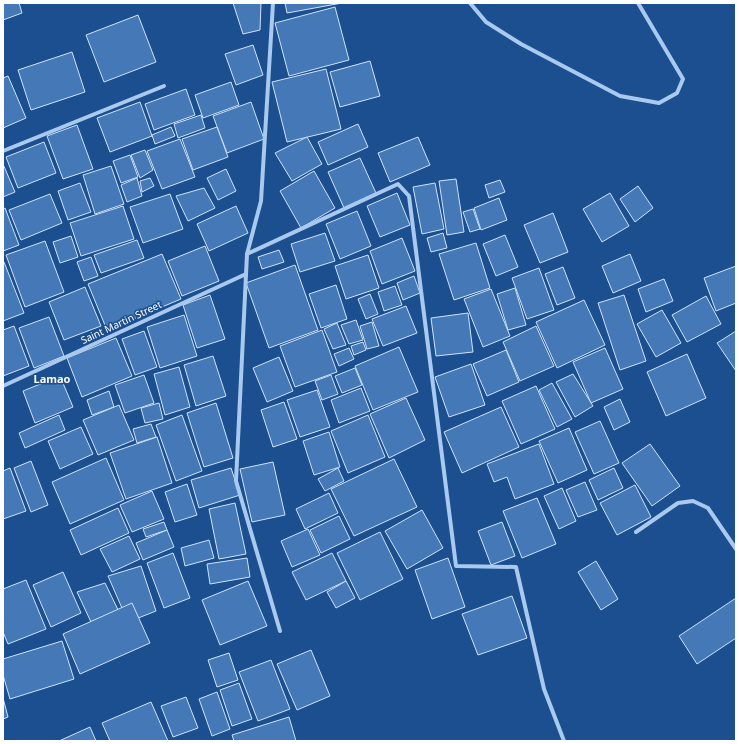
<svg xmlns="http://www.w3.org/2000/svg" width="739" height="744" viewBox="0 0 739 744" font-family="'Noto Sans',sans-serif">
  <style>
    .building { fill: #4478b7; stroke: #cfe3fa }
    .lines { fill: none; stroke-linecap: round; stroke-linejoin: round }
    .street { stroke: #a9c9ee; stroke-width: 4 }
    .labels { text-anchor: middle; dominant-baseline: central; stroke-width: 3; stroke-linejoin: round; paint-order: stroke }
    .street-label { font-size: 10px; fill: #fff; stroke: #1b4f8f }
    .neighbourhood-label { font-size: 11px; font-weight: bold; fill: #fff; stroke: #1b4f8f }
  </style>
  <rect width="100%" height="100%" fill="#1b4f8f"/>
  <g class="building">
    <path d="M3 3H19L22 13 3 20Z"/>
    <path d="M233 3H261L260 30 243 34Z"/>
    <path d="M285 3H342L287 13Z"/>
    <path d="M335 7 349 60 289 76 275 23Z"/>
    <path d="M138 15 156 62 104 82 86 35Z"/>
    <path d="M253 45 263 75 236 85 225 54Z"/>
    <path d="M72 52 85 92 31 110 18 70Z"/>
    <path d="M370 61 380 96 340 107 330 72Z"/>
    <path d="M326 69 341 129 287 142 272 82Z"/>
    <path d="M8 76 26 118 3 128V78Z"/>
    <path d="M231 82 239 105 203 118 195 95Z"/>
    <path d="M186 89 195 115 154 130 145 104Z"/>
    <path d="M140 102 152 136 110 152 97 118Z"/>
    <path d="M251 102 264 139 227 153 213 116Z"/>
    <path d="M201 115 205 128 178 138 174 124Z"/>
    <path d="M358 124 368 147 328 165 318 142Z"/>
    <path d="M77 125 93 169 63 179 47 136Z"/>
    <path d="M171 127 175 136 155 144 152 135Z"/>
    <path d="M217 127 228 157 193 170 182 139Z"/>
    <path d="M307 137 322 164 292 181 275 153Z"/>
    <path d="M418 137 430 165 390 182 378 153Z"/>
    <path d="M180 139 195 177 162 189 147 151Z"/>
    <path d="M44 142 56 173 18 188 6 157Z"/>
    <path d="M145 150 153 170 140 178 131 155Z"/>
    <path d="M130 155 138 177 121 183 113 161Z"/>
    <path d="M360 158 376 193 344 208 328 172Z"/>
    <path d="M3 164 15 192 3 197Z"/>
    <path d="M111 166 124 204 95 214 83 175Z"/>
    <path d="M226 169 236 191 218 200 207 178Z"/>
    <path d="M314 171 335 208 301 228 280 191Z"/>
    <path d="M137 178 142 196 127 202 121 185Z"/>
    <path d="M150 178 154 186 142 192 140 181Z"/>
    <path d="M456 179 464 232 447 235 439 181Z"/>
    <path d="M500 180 505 192 489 198 485 185Z"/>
    <path d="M80 183 91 212 68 220 58 191Z"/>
    <path d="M435 183 444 229 422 234 413 187Z"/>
    <path d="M638 186 653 208 635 222 620 199Z"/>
    <path d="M204 188 215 208 188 221 176 196Z"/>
    <path d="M397 193 410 225 380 237 367 206Z"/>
    <path d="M610 193 629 226 602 242 583 209Z"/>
    <path d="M50 194 62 223 21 240 9 210Z"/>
    <path d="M170 194 183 229 143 243 130 207Z"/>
    <path d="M499 198 507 220 481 230 474 208Z"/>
    <path d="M123 206 134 239 81 256 70 223Z"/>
    <path d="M236 206 248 233 209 251 197 224Z"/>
    <path d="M5 208 19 245 3 251V209Z"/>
    <path d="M473 209 480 229 470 232 463 212Z"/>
    <path d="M357 211 371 246 340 259 326 224Z"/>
    <path d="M553 213 568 252 540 263 524 225Z"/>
    <path d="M325 233 335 261 300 272 291 244Z"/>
    <path d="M443 233 447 248 431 252 427 238Z"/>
    <path d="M505 235 518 267 496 276 483 244Z"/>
    <path d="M71 236 78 257 60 263 53 242Z"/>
    <path d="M402 238 415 271 382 284 370 251Z"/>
    <path d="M137 240 144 258 101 273 94 255Z"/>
    <path d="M45 241 64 292 25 307 6 255Z"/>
    <path d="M476 243 490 288 454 300 439 254Z"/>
    <path d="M205 246 219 281 182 296 168 261Z"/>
    <path d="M279 250 284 262 262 269 258 257Z"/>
    <path d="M162 254 181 299 107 330 88 284Z"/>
    <path d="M630 254 641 281 613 293 602 266Z"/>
    <path d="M368 255 379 288 346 299 335 266Z"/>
    <path d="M91 257 98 276 84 281 77 262Z"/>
    <path d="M4 262 24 313 3 321V263Z"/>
    <path d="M295 265 318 330 269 348 246 283Z"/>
    <path d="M736 266V303L716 311 704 278Z"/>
    <path d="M563 267 575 298 557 305 545 274Z"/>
    <path d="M539 268 554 310 527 319 512 278Z"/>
    <path d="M414 276 420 293 403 300 397 283Z"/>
    <path d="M664 279 673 301 646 312 638 289Z"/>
    <path d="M336 285 347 319 321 328 309 294Z"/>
    <path d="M395 286 402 305 384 311 378 292Z"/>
    <path d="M85 287 101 326 64 340 49 302Z"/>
    <path d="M515 288 526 325 508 330 497 294Z"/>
    <path d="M491 289 510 336 483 347 464 299Z"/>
    <path d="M370 294 378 314 366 319 358 299Z"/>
    <path d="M210 295 225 339 197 348 183 305Z"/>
    <path d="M624 295 646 361 620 370 598 303Z"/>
    <path d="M706 296 721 324 687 342 672 315Z"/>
    <path d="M584 300 605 345 557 368 536 322Z"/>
    <path d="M406 306 417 333 383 346 372 319Z"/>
    <path d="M662 310 681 343 656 357 637 324Z"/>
    <path d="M468 313 473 352 436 356 431 318Z"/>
    <path d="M184 315 197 356 160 368 147 327Z"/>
    <path d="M49 317 64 356 34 368 19 328Z"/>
    <path d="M356 320 363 340 349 344 341 325Z"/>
    <path d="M372 322 379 346 367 349 360 326Z"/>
    <path d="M337 323 346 345 333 349 324 329Z"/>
    <path d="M14 326 29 366 3 376V330Z"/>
    <path d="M536 326 554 366 520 381 503 342Z"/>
    <path d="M322 330 337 372 295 387 280 346Z"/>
    <path d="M144 331 157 367 135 375 122 339Z"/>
    <path d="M736 331V371L717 343Z"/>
    <path d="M116 338 132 376 82 397 67 358Z"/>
    <path d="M363 342 366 350 354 355 351 346Z"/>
    <path d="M399 347 418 392 373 410 355 366Z"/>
    <path d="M349 348 354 359 339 366 334 354Z"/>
    <path d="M605 348 623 389 591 403 573 362Z"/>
    <path d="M506 350 519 382 487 396 473 364Z"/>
    <path d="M687 354 706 398 666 416 647 372Z"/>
    <path d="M213 356 226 396 196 406 184 365Z"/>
    <path d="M279 357 293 391 267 402 253 368Z"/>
    <path d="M471 364 485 405 449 417 435 377Z"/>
    <path d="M179 367 190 407 165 415 154 374Z"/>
    <path d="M355 368 362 385 342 393 335 376Z"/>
    <path d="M573 374 593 406 575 417 556 382Z"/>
    <path d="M144 375 154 403 125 413 115 385Z"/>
    <path d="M331 375 338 394 322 400 315 381Z"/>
    <path d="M60 376 73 407 35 423 23 391Z"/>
    <path d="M552 383 572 419 557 427 539 390Z"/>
    <path d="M536 386 555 429 521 444 502 401Z"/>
    <path d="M361 388 370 411 339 423 331 400Z"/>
    <path d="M317 390 330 427 300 437 287 400Z"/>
    <path d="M109 391 114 407 92 415 87 400Z"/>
    <path d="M406 398 425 440 389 458 370 414Z"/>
    <path d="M620 399 630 422 614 430 604 407Z"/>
    <path d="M284 402 297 439 273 447 261 410Z"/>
    <path d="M159 403 163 419 145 423 141 408Z"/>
    <path d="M216 403 233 458 204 467 187 413Z"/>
    <path d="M119 405 134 440 98 455 83 420Z"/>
    <path d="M501 407 519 447 462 473 444 432Z"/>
    <path d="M59 415 65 430 25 448 19 433Z"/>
    <path d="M182 415 202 471 176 481 156 425Z"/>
    <path d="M368 415 385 457 348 473 331 431Z"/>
    <path d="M600 421 619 463 594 474 575 432Z"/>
    <path d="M151 424 156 437 137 443 133 429Z"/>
    <path d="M81 427 93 454 60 469 48 441Z"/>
    <path d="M569 428 587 470 558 483 539 441Z"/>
    <path d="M329 432 340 467 314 475 303 441Z"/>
    <path d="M157 437 172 483 126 499 110 453Z"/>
    <path d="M539 444 554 484 515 499 507 477 494 482 487 464Z"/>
    <path d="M650 444 680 486 652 506 622 463Z"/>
    <path d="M106 458 124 500 70 524 52 482Z"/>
    <path d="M394 459 417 507 354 536 331 489Z"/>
    <path d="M31 461 48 505 31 512 14 468Z"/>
    <path d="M273 462 285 515 252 522 240 469Z"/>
    <path d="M10 468 26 511 3 519V471Z"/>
    <path d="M231 468 240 495 199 508 191 480Z"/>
    <path d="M338 468 344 481 325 491 318 479Z"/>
    <path d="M614 468 623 488 598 500 589 480Z"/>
    <path d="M585 482 597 510 578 517 566 490Z"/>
    <path d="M187 484 197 515 175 522 165 492Z"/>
    <path d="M635 485 651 517 617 535 600 503Z"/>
    <path d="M562 488 576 521 559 529 544 496Z"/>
    <path d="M152 491 164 519 132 532 120 505Z"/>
    <path d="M329 493 338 513 305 529 296 509Z"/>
    <path d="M537 498 556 544 522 558 503 511Z"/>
    <path d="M235 503 246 554 219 559 209 509Z"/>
    <path d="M118 508 129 533 81 555 70 530Z"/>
    <path d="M422 510 443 548 407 569 385 531Z"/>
    <path d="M339 516 350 539 321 553 310 530Z"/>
    <path d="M164 522 167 530 146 537 143 529Z"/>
    <path d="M502 522 515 556 491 565 478 531Z"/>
    <path d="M308 529 320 555 292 567 281 541Z"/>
    <path d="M167 530 174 547 143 560 136 543Z"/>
    <path d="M380 532 403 579 360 600 337 553Z"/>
    <path d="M129 536 140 559 112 572 100 549Z"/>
    <path d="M209 540 214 558 185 566 181 548Z"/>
    <path d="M173 553 190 598 164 608 147 563Z"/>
    <path d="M332 553 346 581 306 600 292 572Z"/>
    <path d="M247 558 250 577 210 584 207 564Z"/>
    <path d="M448 558 465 607 432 619 415 570Z"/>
    <path d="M596 561 618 599 601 610 578 572Z"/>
    <path d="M141 566 156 611 128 622 108 576Z"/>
    <path d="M63 572 81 613 51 627 33 585Z"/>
    <path d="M26 580 46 629 8 644 3 632V589Z"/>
    <path d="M248 581 267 626 220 645 202 600Z"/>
    <path d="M346 581 355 598 336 608 327 592Z"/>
    <path d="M105 583 125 624 98 637 77 592Z"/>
    <path d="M512 596 527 638 478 655 462 614Z"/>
    <path d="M736 598V638L697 664 679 636Z"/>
    <path d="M132 603 150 643 80 674 63 634Z"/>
    <path d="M62 641 74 679 10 699 3 675V659Z"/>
    <path d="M311 650 330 696 297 710 277 664Z"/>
    <path d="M229 653 238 680 217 687 208 660Z"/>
    <path d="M271 660 290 709 258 721 239 672Z"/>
    <path d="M239 683 252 719 232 726 220 690Z"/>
    <path d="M217 692 230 729 212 736 199 699Z"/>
    <path d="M186 697 198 728 173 737 161 706Z"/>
    <path d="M3 698 8 717 3 719Z"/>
    <path d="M151 702 168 741H110L102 723Z"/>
    <path d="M289 717 296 741H234L232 735Z"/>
    <path d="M90 727 96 741H59Z"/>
  </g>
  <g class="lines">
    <g class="street">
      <path d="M273 3 261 201 247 254 236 481 280 631"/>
      <path d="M470 3 486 22 521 44 620 96 659 103 677 93 683 79 638 3"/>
      <path d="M3 151 164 86"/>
      <path d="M247 254 398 184 409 196 456 566 516 567 544 689 564 741"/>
      <path d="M3 386 246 274"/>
      <path d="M636 532 678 503 693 501 708 508 736 549"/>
    </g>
  </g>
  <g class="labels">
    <g class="street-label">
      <text transform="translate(121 322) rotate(-25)">Saint Martin Street</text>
    </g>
    <g class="neighbourhood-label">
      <text x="52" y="378">Lamao</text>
    </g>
  </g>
  <rect width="739" height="744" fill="none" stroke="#ffffff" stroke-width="8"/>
</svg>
